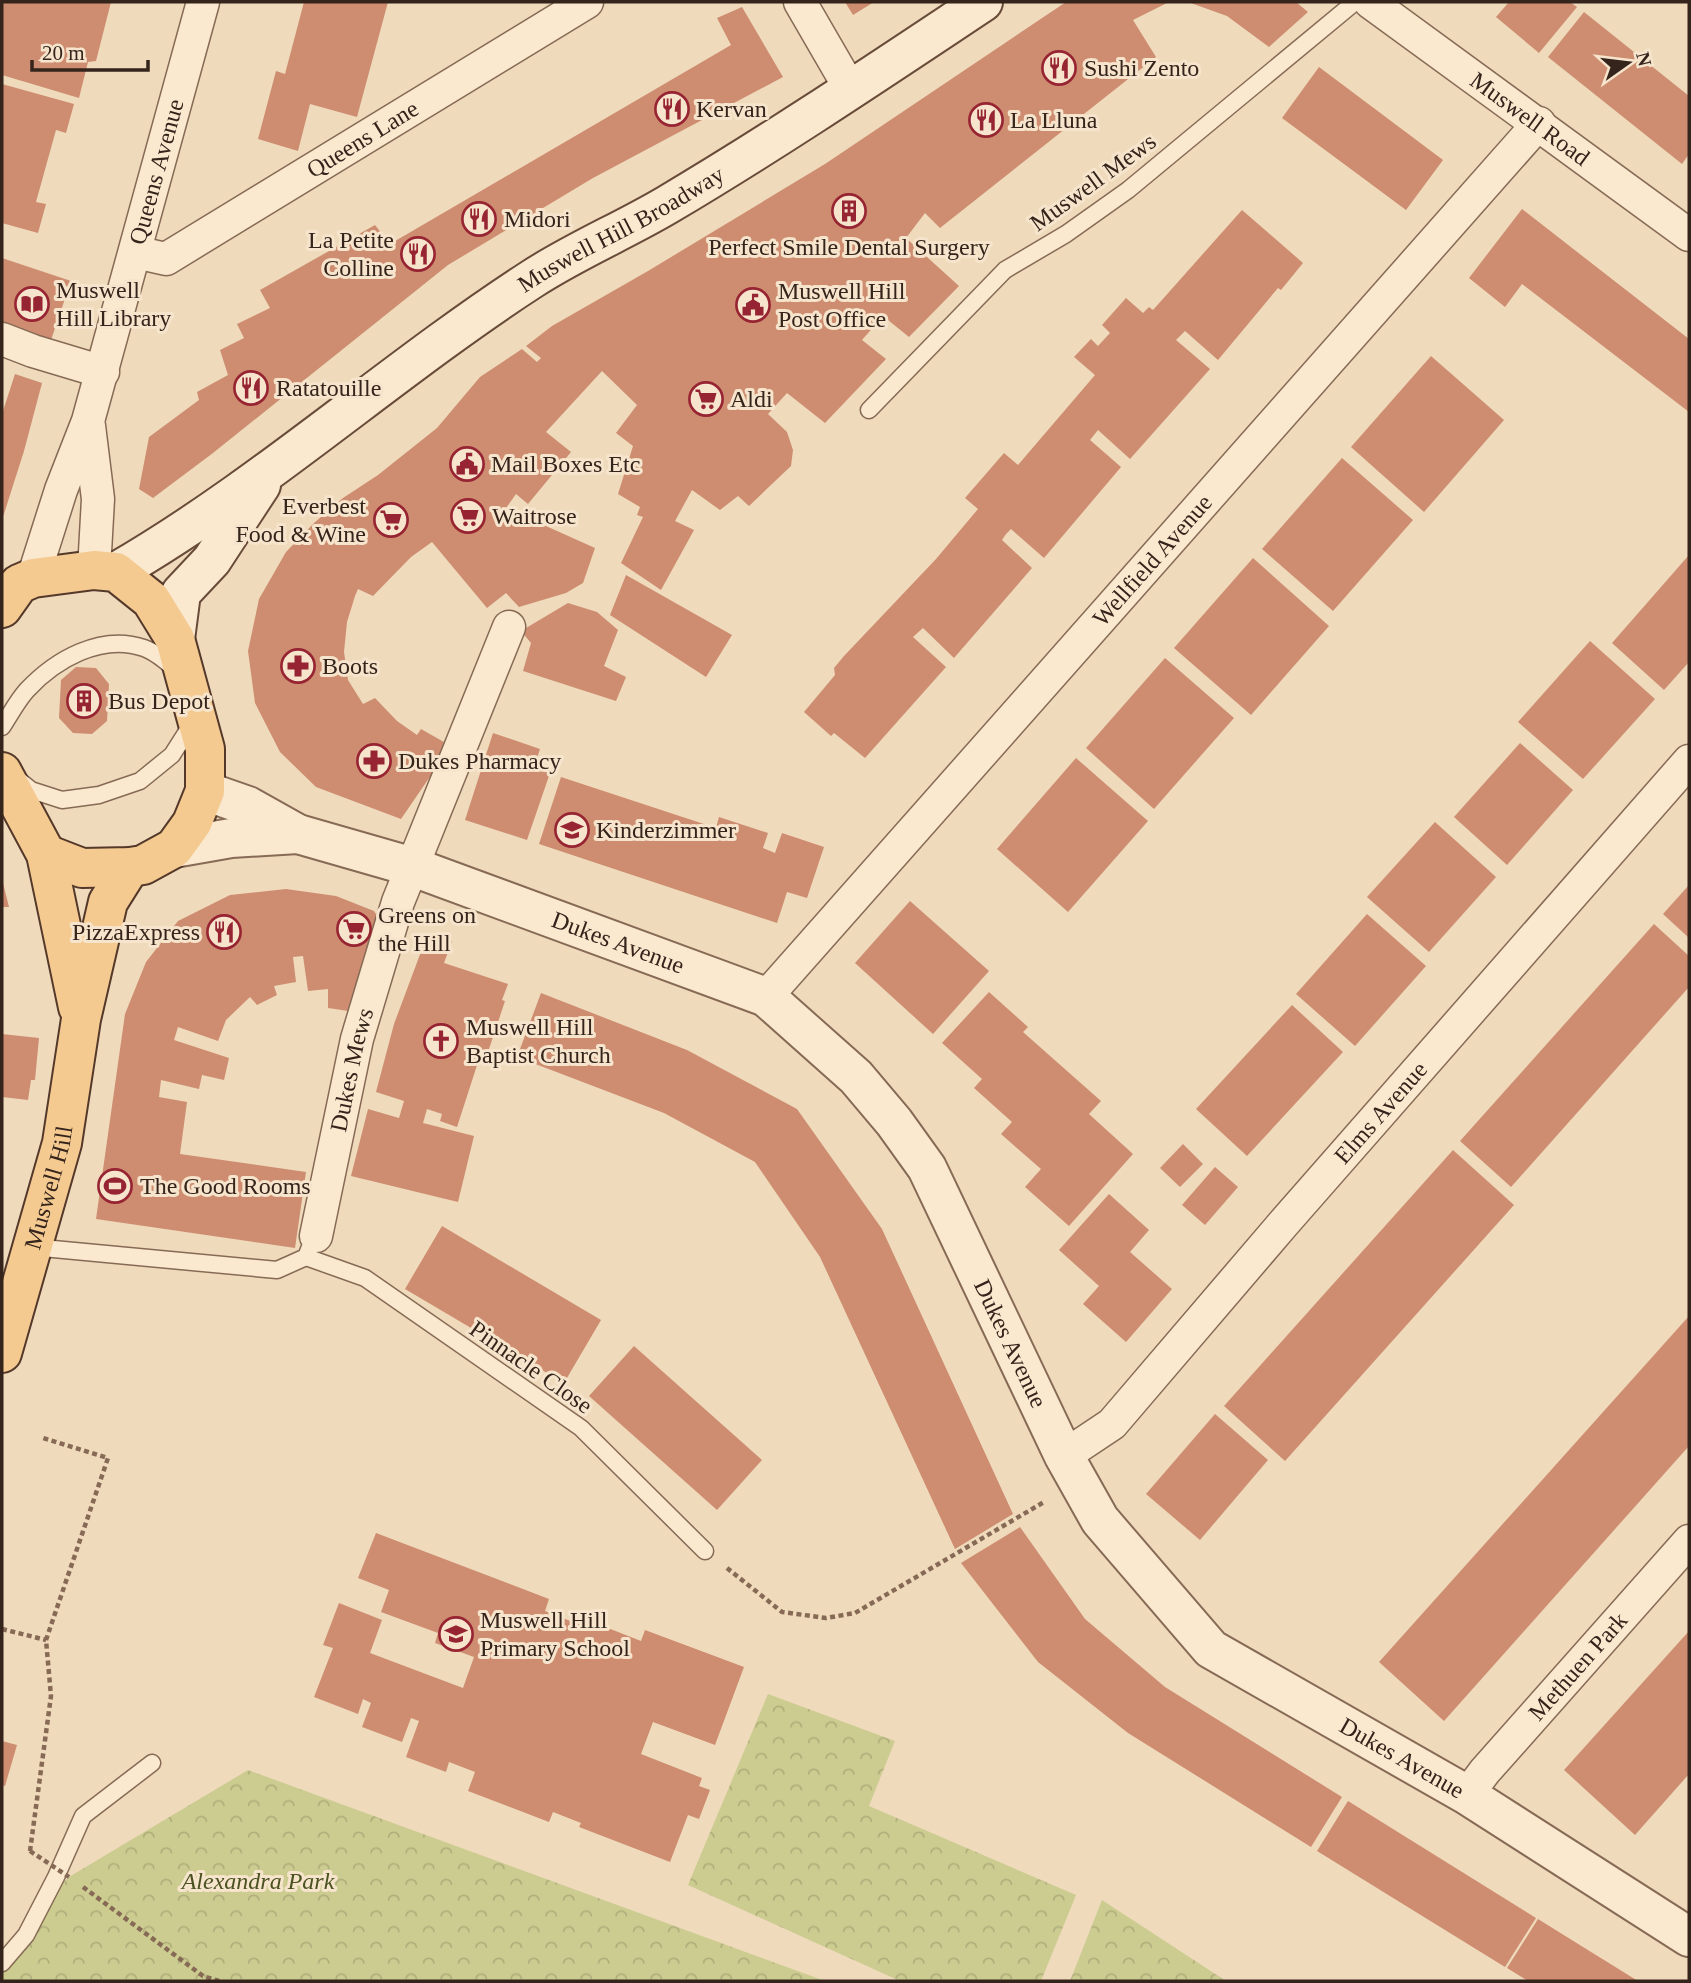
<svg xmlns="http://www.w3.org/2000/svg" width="1691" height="1983" viewBox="0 0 1691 1983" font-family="Georgia,serif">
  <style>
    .park { fill: url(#park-crowns) }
    .building { fill: #ce8d70 }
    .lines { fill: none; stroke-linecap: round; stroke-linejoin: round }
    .service-casing { stroke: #866a55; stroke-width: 19 }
    .minor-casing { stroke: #866a55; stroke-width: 35 }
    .tertiary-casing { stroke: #866a55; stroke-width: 42 }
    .secondary-casing { stroke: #684b39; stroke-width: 42 }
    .primary-casing { stroke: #54392a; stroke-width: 42 }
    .path { stroke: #866a55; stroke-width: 4.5; stroke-dasharray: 5 3.5; stroke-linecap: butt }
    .service { stroke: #fae8cf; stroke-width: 16 }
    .minor { stroke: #fae8cf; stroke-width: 32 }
    .tertiary { stroke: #fae8cf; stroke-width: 38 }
    .secondary { stroke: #fae8cf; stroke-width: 38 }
    .primary { stroke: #f4ca91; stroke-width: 38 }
    .path-bridge { stroke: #866a55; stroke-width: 4.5; stroke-dasharray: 5 3.5; stroke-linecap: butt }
    .labels { text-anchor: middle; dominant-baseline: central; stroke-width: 6; stroke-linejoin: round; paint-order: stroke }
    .poi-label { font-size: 24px; fill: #35241b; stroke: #f6e5cc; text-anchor: start }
    .street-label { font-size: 24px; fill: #35241b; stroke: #f6e5cc }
    .park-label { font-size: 24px; font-style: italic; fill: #4b5221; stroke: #f6e5cc }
  </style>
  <defs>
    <pattern id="park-crowns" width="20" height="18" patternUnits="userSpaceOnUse" patternTransform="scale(1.75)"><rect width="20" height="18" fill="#cccc90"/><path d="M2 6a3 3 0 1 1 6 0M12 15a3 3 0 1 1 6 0" fill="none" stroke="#b0af7c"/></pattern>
  </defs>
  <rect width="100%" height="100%" fill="#efdabc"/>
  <g class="park">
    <path d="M768 1694 895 1741 869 1806 1076 1895 1041 1981H900L688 1885Z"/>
    <path d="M248 1770 825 1981H2V1962L23 1921 69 1877Z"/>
    <path d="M1102 1900 1226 1981H1070Z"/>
  </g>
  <g class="building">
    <path d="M2 2H111L96 61 88 62 79 98 2 75Z"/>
    <path d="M304 2H388L357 117 310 104 298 151 258 139 276 71 285 74Z"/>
    <path d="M845 2H874L853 15Z"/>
    <path d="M1066 2H1169L1133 20 1156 57 940 228 925 213 906 238 959 286 909 337 883 316 862 340 886 359 825 423 787 393 768 414 787 432 793 450 791 466 749 506 738 496 720 510 692 490 675 521 694 530 661 590 621 563 643 517 637 515 640 507 618 494 633 446 616 433 637 405 602 371 546 432 571 452 528 504 516 494 506 508 595 548 583 583 566 593 519 607 506 593 487 608 432 542 411 557 373 596 358 589 355 596 347 622 344 652 348 680 363 704 375 698 397 721 417 735 421 729 451 746 401 819 316 787 280 752 255 703 248 651 259 599 286 552 314 523 343 498 378 475 437 428 480 377 522 349 537 362 541 358 526 346 552 326 648 271 825 164Z"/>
    <path d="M1188 2H1296L1308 12 1269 47 1227 16Z"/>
    <path d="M1509 2H1570L1577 7 1539 53 1496 17Z"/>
    <path d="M742 7 783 77 593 178 448 265 213 453 153 498 139 489 149 437 199 400 197 392 228 375 220 350 244 338 237 324 270 308 260 290 375 225 390 244 731 45 717 18Z"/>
    <path d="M1584 12 1689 96V154L1682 164 1548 57Z"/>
    <path d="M1319 67 1443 160 1406 210 1282 118Z"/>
    <path d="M2 84 74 104 66 133 56 130 36 202 46 204 38 233 2 223Z"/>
    <path d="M1522 209 1689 339V412L1522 284 1505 307 1469 278Z"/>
    <path d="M1242 210 1303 263 1281 290 1278 288 1218 360 1185 331 1176 340 1210 369 1130 459 1098 430 1090 440 1121 467 1044 558 1011 529 1006 534 1002 540 1032 568 954 658 923 628 913 637 946 667 865 758 834 733 831 736 804 712 835 675 834 668 844 656 936 559 978 509 965 498 1004 453 1018 465 1095 375 1074 357 1091 339 1098 346 1110 333 1102 325 1126 298 1143 313 1149 307 1153 310Z"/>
    <path d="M2 258 71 281 50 343 2 326Z"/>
    <path d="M1431 356 1504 420 1424 512 1351 447Z"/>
    <path d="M15 374 42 383 24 451 2 520V414Z"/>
    <path d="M1342 458 1413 520 1333 611 1262 549Z"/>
    <path d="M1689 555V662L1664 690 1612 643Z"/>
    <path d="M1253 558 1329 626 1251 715 1174 648Z"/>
    <path d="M626 575 732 635 706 677 610 615Z"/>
    <path d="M568 603 597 612 618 630 604 666 626 677 616 701 523 671 531 643 521 631Z"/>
    <path d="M1590 641 1655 699 1583 779 1518 722Z"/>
    <path d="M1165 658 1234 718 1154 809 1086 748Z"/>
    <path d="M76 667 96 668 109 684 107 721 92 734 73 733 59 718 61 680Z"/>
    <path d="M493 733 540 749 534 767 550 773 527 840 465 820Z"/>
    <path d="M1520 743 1573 790 1507 865 1454 817Z"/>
    <path d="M1076 758 1148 821 1068 912 997 849Z"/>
    <path d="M561 777 716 828 719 817 768 833 763 848 775 853 782 833 824 847 807 898 787 892 777 923 539 844Z"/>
    <path d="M1435 822 1496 877 1429 952 1367 897Z"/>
    <path d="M2 883H3L9 907H2Z"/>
    <path d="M1689 885V938L1663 914Z"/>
    <path d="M286 889 336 896 374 911 382 923 355 1012 328 1008V989L308 991 303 956 293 957 296 982 274 986 277 995 257 1005 250 997 226 1020 218 1041 178 1027 174 1040 229 1058 224 1080 202 1075 199 1089 161 1080 159 1097 187 1102 180 1154 306 1172 295 1248 96 1219 125 1014 146 962 178 921 230 895Z"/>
    <path d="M910 901 989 971 933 1034 855 963Z"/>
    <path d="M1367 914 1426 966 1355 1046 1296 994Z"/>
    <path d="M1654 924 1689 956V987L1511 1187 1460 1141Z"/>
    <path d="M428 933 452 941 444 963 508 984 502 1000 505 1001 486 1058 480 1056 457 1127 440 1121 442 1114 427 1109 423 1123 474 1136 458 1202 351 1176 368 1109 399 1118 404 1101 376 1092 394 1024Z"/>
    <path d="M989 992 1028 1027 1023 1032 1101 1101 1089 1114 1133 1154 1069 1226 1025 1187 1041 1169 1001 1134 1012 1122 974 1088 982 1079 942 1043Z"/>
    <path d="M541 993 687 1050 797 1109 882 1229 1013 1514 955 1549 820 1257 755 1162 664 1113 517 1057Z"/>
    <path d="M1292 1005 1343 1052 1247 1156 1196 1109Z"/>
    <path d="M2 1034 39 1038 35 1080H31L28 1100 2 1097Z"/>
    <path d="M1183 1144 1203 1164 1180 1187 1160 1168Z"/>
    <path d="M1453 1150 1514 1205 1285 1461 1224 1406Z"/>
    <path d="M1215 1167 1238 1187 1205 1225 1182 1205Z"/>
    <path d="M1109 1194 1149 1230 1130 1252 1172 1289 1126 1342 1083 1304 1099 1286 1059 1250Z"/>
    <path d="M442 1226 601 1320 564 1383 405 1289Z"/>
    <path d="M1689 1316V1446L1444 1721 1379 1662Z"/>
    <path d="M634 1346 762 1460 717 1510 589 1396Z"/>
    <path d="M1215 1414 1268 1460 1200 1540 1146 1494Z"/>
    <path d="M1020 1527 1085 1619 1165 1687 1342 1797 1311 1847 1128 1733 1038 1662 961 1563Z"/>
    <path d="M376 1533 549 1599 545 1611 583 1626 585 1619 641 1641 645 1630 744 1667 715 1745 653 1722 641 1754 702 1778 699 1786 710 1790 699 1819 688 1815 670 1862 579 1827 581 1823 553 1812 549 1822 468 1791 475 1772 449 1762 446 1772 406 1757 419 1721 411 1718 402 1742 362 1727 371 1703 363 1699 358 1714 314 1697 333 1648 323 1645 339 1603 382 1620 370 1653 463 1688 474 1657 435 1643 438 1633 381 1612 389 1590 358 1578Z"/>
    <path d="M1689 1631V1774L1635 1835 1564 1770Z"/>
    <path d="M2 1741 17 1745 5 1786 2 1785Z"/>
    <path d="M1348 1801 1536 1918 1505 1967 1317 1851Z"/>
    <path d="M1538 1919 1583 1947 1638 1981H1528L1507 1968Z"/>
  </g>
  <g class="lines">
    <g class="service-casing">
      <g id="service">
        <path d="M869 410 1005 270 1066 234 1128 190 1355 2"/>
        <path d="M2 727C10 715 17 701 27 690 55 660 101 633 144 648 155 652 167 662 176 670"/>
        <path d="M16 778 31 790 62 800 99 795 140 781 172 755 193 722"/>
        <path d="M32 1247 277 1270 306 1257 310 1247"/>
        <path d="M306 1257 365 1278 581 1428 705 1551"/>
        <path d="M2 1963 26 1935 56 1877 83 1816 152 1763"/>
      </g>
    </g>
    <g class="minor-casing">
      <g id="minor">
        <path d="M800 2 851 90"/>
        <path id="s1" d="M1370 2 1689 235"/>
        <path id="s2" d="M135 252 166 259 587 2"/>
        <path d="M2 339 33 351 103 372"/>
        <path d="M89 426 98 499 94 570"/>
        <path id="s3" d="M33 578 61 490 88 421 203 2"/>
        <path id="s4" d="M766 997 1539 123"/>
        <path id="s5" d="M316 1236 357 1039 398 902 509 627"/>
        <path id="s6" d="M1064 1456 1112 1424 1283 1224 1689 761"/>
        <path id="s7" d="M1467 1795 1485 1771 1689 1541"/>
      </g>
    </g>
    <g class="tertiary-casing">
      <g id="tertiary">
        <path id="s8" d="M205 791 248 806 298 834 413 867 766 997 856 1077 894 1122 927 1168 1064 1456 1100 1520 1211 1649 1467 1795 1689 1937"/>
        <path d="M174 848 231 838 298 834"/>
      </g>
    </g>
    <g class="secondary-casing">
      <g id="secondary">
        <path id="s9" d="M116 572C263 487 390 371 532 279 575 251 623 231 667 205 775 141 879 71 983 2"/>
        <path d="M175 639 181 593 212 560 261 485"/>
      </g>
    </g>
    <g class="primary-casing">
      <g id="primary">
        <path d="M2 608 19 584 33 578 94 570 116 572 151 600 175 639 205 749V791L192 823 174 848 143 865 130 867 82 868 46 854"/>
        <path d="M2 772 46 854 78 1007"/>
        <path id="s10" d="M2 1353 62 1143 81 1019 108 902 130 867"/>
      </g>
    </g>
    <g class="path">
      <path d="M727 1568 782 1612 826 1618 855 1613 1044 1502"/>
      <path d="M2 1629 46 1640"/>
      <path d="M30 1851 51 1696 46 1640 108 1458 43 1438"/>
      <path d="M83 1887 203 1976 219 1981"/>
    </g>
    <use href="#service" class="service"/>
    <use href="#minor" class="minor"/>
    <use href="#tertiary" class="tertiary"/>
    <use href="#secondary" class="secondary"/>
    <use href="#primary" class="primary"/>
    <path class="path-bridge" d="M30 1851 69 1877"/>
  </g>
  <defs>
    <g id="restaurant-ring" transform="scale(1.75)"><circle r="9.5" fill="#f6e5cc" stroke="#972432" stroke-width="1.5"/><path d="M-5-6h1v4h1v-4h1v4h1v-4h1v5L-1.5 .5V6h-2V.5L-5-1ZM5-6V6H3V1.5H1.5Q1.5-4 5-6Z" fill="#972432"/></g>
    <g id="building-ring" transform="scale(1.75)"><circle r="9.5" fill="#f6e5cc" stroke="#972432" stroke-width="1.5"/><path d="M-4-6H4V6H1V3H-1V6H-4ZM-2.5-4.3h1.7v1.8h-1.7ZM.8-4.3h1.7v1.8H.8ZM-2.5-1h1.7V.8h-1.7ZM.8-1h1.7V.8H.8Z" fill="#972432"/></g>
    <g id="library-ring" transform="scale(1.75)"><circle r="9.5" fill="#f6e5cc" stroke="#972432" stroke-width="1.5"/><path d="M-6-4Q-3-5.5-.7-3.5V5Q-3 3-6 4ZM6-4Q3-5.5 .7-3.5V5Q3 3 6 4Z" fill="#972432"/></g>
    <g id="civic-ring" transform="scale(1.75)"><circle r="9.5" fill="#f6e5cc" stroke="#972432" stroke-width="1.5"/><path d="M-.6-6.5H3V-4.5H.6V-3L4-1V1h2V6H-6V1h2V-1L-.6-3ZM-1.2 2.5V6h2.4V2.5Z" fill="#972432"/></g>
    <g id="supermarket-ring" transform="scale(1.75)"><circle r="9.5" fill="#f6e5cc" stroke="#972432" stroke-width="1.5"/><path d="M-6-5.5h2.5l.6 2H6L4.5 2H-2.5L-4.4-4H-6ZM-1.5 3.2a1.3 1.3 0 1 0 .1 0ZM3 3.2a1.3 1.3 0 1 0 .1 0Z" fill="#972432"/></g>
    <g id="pharmacy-ring" transform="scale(1.75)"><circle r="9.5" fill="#f6e5cc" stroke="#972432" stroke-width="1.5"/><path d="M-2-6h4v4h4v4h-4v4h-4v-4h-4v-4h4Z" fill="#972432"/></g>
    <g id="school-ring" transform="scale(1.75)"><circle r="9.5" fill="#f6e5cc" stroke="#972432" stroke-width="1.5"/><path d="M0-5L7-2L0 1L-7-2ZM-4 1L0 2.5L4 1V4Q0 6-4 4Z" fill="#972432"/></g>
    <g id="church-ring" transform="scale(1.75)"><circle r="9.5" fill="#f6e5cc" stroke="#972432" stroke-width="1.5"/><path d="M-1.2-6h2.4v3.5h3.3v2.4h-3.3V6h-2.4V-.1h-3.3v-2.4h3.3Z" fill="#972432"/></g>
    <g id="stadium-ring" transform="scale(1.75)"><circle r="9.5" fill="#f6e5cc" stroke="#972432" stroke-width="1.5"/><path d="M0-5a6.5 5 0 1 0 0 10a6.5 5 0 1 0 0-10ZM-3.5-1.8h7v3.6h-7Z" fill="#972432"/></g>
  </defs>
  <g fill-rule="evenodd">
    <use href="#restaurant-ring" x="1059" y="68"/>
    <use href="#restaurant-ring" x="672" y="109"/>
    <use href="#restaurant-ring" x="986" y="120"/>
    <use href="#building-ring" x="849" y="211"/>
    <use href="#restaurant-ring" x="479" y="219"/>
    <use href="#restaurant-ring" x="418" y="254"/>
    <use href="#library-ring" x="32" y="304"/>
    <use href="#civic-ring" x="753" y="305"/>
    <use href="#restaurant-ring" x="251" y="388"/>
    <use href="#supermarket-ring" x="706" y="399"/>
    <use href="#civic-ring" x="467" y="464"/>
    <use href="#supermarket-ring" x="468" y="516"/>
    <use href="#supermarket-ring" x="391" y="520"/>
    <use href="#pharmacy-ring" x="298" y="666"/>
    <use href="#building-ring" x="84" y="701"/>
    <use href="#pharmacy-ring" x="374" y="761"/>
    <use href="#school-ring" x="572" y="830"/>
    <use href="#supermarket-ring" x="354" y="929"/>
    <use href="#restaurant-ring" x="224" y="932"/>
    <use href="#church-ring" x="441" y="1041"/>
    <use href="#stadium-ring" x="115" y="1186"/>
    <use href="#school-ring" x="456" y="1634"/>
  </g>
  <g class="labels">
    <g class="poi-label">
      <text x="1084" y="68">Sushi Zento</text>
      <text x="696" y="109">Kervan</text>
      <text x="1010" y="120">La Lluna</text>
      <text x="504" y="219">Midori</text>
      <text x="394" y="240" text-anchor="end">La Petite<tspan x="394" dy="28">Colline</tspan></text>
      <text x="849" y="247" text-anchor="middle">Perfect Smile Dental Surgery</text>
      <text x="56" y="290">Muswell<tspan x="56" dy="28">Hill Library</tspan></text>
      <text x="778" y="291">Muswell Hill<tspan x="778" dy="28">Post Office</tspan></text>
      <text x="276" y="388">Ratatouille</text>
      <text x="730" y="399">Aldi</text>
      <text x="491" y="464">Mail Boxes Etc</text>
      <text x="366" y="506" text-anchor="end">Everbest<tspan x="366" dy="28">Food &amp; Wine</tspan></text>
      <text x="492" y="516">Waitrose</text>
      <text x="322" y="666">Boots</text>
      <text x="108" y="701">Bus Depot</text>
      <text x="398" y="761">Dukes Pharmacy</text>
      <text x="596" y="830">Kinderzimmer</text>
      <text x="378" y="915">Greens on<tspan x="378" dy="28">the Hill</tspan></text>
      <text x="200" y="932" text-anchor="end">PizzaExpress</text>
      <text x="466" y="1027">Muswell Hill<tspan x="466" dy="28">Baptist Church</tspan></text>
      <text x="140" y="1186">The Good Rooms</text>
      <text x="480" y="1620">Muswell Hill<tspan x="480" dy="28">Primary School</tspan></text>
    </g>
    <g class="street-label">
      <text stroke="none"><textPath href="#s1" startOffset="198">Muswell Road</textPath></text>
      <text stroke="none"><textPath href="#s2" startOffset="262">Queens Lane</textPath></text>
      <text stroke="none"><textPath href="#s3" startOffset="425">Queens Avenue</textPath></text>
      <text transform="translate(1093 182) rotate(-36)">Muswell Mews</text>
      <text stroke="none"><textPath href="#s9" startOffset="611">Muswell Hill Broadway</textPath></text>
      <text stroke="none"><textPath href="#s4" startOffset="583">Wellfield Avenue</textPath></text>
      <text stroke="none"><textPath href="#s8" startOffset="441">Dukes Avenue</textPath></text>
      <text stroke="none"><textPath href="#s5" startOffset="170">Dukes Mews</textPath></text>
      <text stroke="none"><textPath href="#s6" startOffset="469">Elms Avenue</textPath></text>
      <text stroke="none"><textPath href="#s10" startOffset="172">Muswell Hill</textPath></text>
      <text stroke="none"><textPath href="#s8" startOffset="1029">Dukes Avenue</textPath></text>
      <text transform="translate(531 1367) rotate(35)">Pinnacle Close</text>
      <text stroke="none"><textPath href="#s7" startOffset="170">Methuen Park</textPath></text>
      <text stroke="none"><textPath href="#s8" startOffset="1617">Dukes Avenue</textPath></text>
    </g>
    <g class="park-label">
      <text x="258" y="1881">Alexandra Park</text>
    </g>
  </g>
  <rect width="1691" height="1983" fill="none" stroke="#35241b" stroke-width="7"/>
  <g transform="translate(1628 63) rotate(76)" stroke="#f6e5cc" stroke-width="5" paint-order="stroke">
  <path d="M0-5L12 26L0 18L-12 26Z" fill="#35241b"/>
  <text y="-10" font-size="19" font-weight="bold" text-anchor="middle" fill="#35241b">N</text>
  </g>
  <path d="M32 60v10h116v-10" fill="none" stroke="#35241b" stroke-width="3.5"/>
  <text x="42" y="60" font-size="21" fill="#35241b" stroke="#f6e5cc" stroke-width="5" paint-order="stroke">20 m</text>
</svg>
